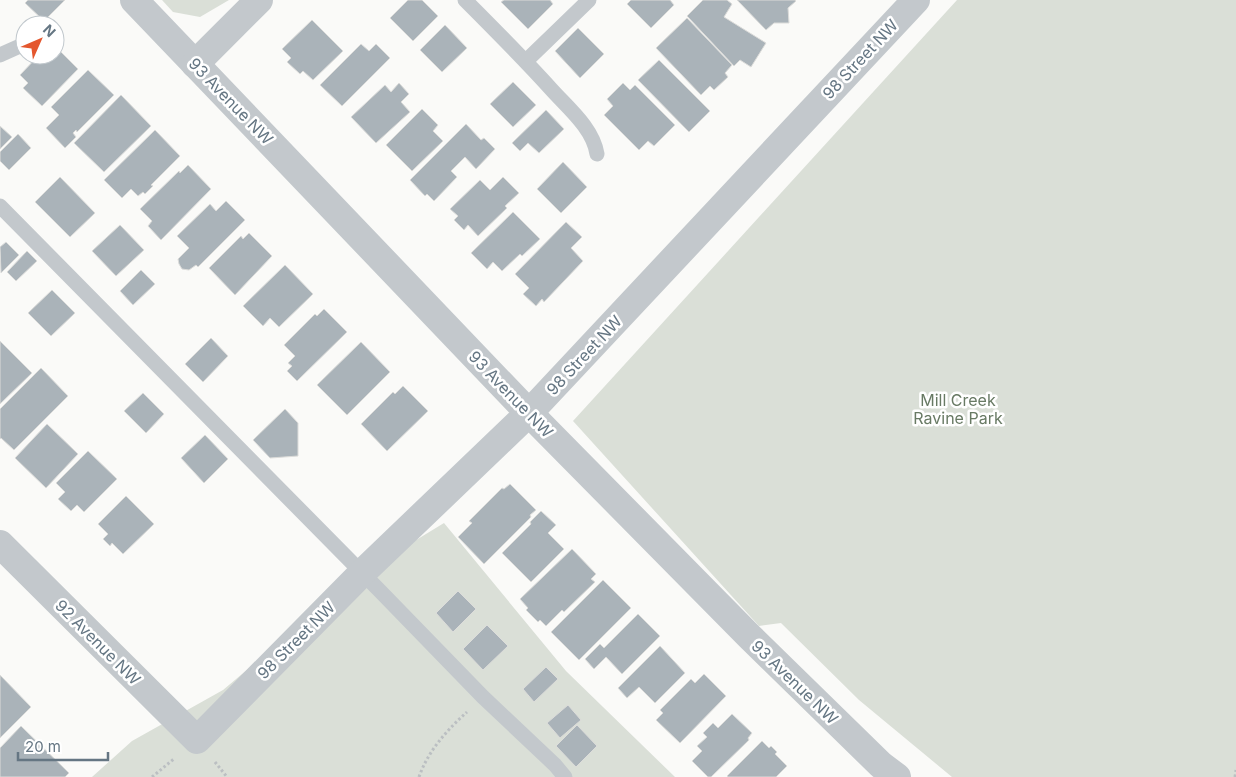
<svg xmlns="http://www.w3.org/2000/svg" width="1236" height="777" viewBox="0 0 1236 777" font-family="Inter,sans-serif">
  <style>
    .green { fill: #dadfd7 }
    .building { fill: #aab3b9; stroke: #dcdcda }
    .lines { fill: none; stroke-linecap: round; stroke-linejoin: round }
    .path { stroke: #bbbfc2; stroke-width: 3; stroke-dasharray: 2.5 2.5; stroke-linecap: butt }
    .lane { stroke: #c3c8cc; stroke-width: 15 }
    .street { stroke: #c3c8cc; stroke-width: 28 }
    .labels { text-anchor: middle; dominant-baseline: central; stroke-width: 5; stroke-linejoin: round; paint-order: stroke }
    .street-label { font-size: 16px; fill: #657683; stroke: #fff }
    .park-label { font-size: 16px; fill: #687a64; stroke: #fff }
  </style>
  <rect width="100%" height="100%" fill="#fafaf8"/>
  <g class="green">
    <path d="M162 0H229L200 17 173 12Z"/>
    <path d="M957 0H1236V777H952L859 700 781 623 759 626 573 421Z"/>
    <path d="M444 523 566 671 675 777H92L132 741 223 690 362 573Z"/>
  </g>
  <g class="building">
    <path d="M28 0H65L44 21 25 3Z"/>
    <path d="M408 0H422L438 16 413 41 390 18Z"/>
    <path d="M504 0H550L553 4 528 29 501 2Z"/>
    <path d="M631 0H670L674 5 651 28 627 4Z"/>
    <path d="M703 0H727L732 4 724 17 766 43 751 67 740 60 734 66 687 16Z"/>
    <path d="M737 0H795L796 1 788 8 789 23H774L766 30Z"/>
    <path d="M687 18 732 65 725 73 728 77 714 90 710 86 701 95 656 48Z"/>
    <path d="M312 20 343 51 313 80 303 71 300 74 287 62 291 58 282 49Z"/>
    <path d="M445 25 467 48 442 72 420 50Z"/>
    <path d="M578 28 604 54 580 78 555 51Z"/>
    <path d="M361 44 369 51 376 44 390 58 342 106 320 85Z"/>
    <path d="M55 46 78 69 42 106 23 88 28 83 20 75 39 55H55Z"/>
    <path d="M659 60 710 111 689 132 638 80Z"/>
    <path d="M88 70 114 95 77 132 76 130 73 133 76 137 65 148 46 128 59 115 51 107Z"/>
    <path d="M513 82 536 105 513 127 490 104Z"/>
    <path d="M399 83 409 94 401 102 410 112 376 143 351 117 385 85 391 92Z"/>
    <path d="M623 83 630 90 635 85 675 125 654 146 648 141 639 150 604 115 613 106 607 99Z"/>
    <path d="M121 95 151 126 104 172 74 143Z"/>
    <path d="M422 109 438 125 433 131 443 141 412 171 386 145Z"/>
    <path d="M546 110 564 129 539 153 528 143 520 151 512 143Z"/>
    <path d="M466 124 481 140 484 138 495 149 476 169 465 157 451 171 457 177 434 201 427 194 425 196 410 180Z"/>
    <path d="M0 126 12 137 0 149Z"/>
    <path d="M155 130 180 156 151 185 153 186 145 194 143 192 138 196 131 189 122 198 104 180Z"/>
    <path d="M18 134 31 148 9 170 0 161V152Z"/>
    <path d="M563 162 587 187 561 213 537 189Z"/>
    <path d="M188 165 211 189 161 240 148 226 152 221 140 209 179 171 180 173Z"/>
    <path d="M60 177 95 213 70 237 35 202Z"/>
    <path d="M503 177 519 193 505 206 507 208 478 236 468 225 464 230 454 220 458 216 450 209 480 180 490 190Z"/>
    <path d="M226 201 245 220 198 267 196 265 189 270 182 269 179 264 178 259 189 248 177 236 210 204 216 211Z"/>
    <path d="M513 212 540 239 522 256 520 254 502 271 493 262 487 269 471 253Z"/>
    <path d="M566 222 582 237 571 248 583 261 544 302 542 299 536 306 523 294 529 288 515 274Z"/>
    <path d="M120 225 144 250 116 276 92 251Z"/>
    <path d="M249 233 272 256 235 295 209 268 241 236 243 239Z"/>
    <path d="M6 242 19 255 1 273 0 247Z"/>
    <path d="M27 251 37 261 16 281 7 272Z"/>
    <path d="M285 265 313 294 279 327 270 318 263 326 243 306Z"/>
    <path d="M141 270 155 284 133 305 120 291Z"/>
    <path d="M52 290 75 313 51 336 28 313Z"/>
    <path d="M324 309 347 332 297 381 287 371 292 366 288 363 295 356 284 345 315 314 317 316Z"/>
    <path d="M211 338 228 356 203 382 185 364Z"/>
    <path d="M0 341 32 373 0 404Z"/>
    <path d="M361 342 390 372 347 415 317 385Z"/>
    <path d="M41 368 68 396 14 450 1 438 0 439V409Z"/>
    <path d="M403 386 428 411 387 451 361 424 393 392 395 394Z"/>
    <path d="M143 393 164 414 146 433 124 411Z"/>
    <path d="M285 409 298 423V456L270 458 253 440Z"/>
    <path d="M47 424 78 454 46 488 15 458Z"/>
    <path d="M205 435 228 459 204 483 181 458Z"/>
    <path d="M88 451 117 479 84 512 77 505 71 511 58 499 65 492 56 483Z"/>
    <path d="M510 484 536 510 530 515 531 517 484 564 458 537 472 523 469 521 502 488 504 489Z"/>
    <path d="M126 496 154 524 123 554 112 543 110 546 103 539 108 534 98 524Z"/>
    <path d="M541 511 556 525 548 533 564 549 531 582 502 553 531 524 530 522Z"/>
    <path d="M572 549 596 574 591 579 595 582 564 612 562 610 546 626 540 620 538 622 526 610 528 608 520 599Z"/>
    <path d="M603 580 631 608 579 660 551 632Z"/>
    <path d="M458 591 476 609 453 632 436 613Z"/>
    <path d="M638 614 660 636 622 674 606 657 594 669 585 659 600 644 604 648Z"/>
    <path d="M487 625 508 646 483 670 463 649Z"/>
    <path d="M660 646 685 673 655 703 639 687 627 698 618 688Z"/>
    <path d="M546 667 558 679 534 702 523 689Z"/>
    <path d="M704 674 726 696 680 743 656 720 663 713 660 710 691 679 695 683Z"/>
    <path d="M0 675 31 707 0 738Z"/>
    <path d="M568 705 581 720 560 738 547 723Z"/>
    <path d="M732 714 752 733 748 738 749 740 711 777H708L692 761 702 751 697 746 707 737 703 733 713 723 718 728Z"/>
    <path d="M577 725 597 746 576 767 556 746Z"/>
    <path d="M21 726 69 773 65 777H0V748Z"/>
    <path d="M762 741 769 748 771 746 777 752 775 754 787 766 776 777H728L727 776Z"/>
  </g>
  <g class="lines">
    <g class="path">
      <path d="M215 762 227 777"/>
      <path d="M152 777 175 758"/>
      <path d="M419 777C428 751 447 730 467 712"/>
      <path d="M1235 777 1236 770"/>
    </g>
    <g class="lane">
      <path d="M465 0C494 29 523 58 551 89 568 108 593 128 597 154"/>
      <path d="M0 55 20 46 25 42"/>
      <path d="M526 61 589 0"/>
      <path d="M0 206 380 591 483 697 555 765 565 777"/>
    </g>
    <g class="street">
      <path d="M134 0 529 413 750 637 881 765 897 777"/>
      <path d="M195 64 259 0"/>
      <path d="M0 544 197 740 362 573 529 413 916 0"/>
    </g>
  </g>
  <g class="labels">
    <g class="street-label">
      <text transform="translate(860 59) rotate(-47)">98 Street NW</text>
      <text transform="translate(231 101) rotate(46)">93 Avenue NW</text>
      <text transform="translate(584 355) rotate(-47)">98 Street NW</text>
      <text transform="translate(511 394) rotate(46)">93 Avenue NW</text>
      <text transform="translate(296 640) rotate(-45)">98 Street NW</text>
      <text transform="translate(98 642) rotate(45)">92 Avenue NW</text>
      <text transform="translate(795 682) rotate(44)">93 Avenue NW</text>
    </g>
    <g class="park-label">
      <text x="958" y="400">Mill Creek<tspan x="958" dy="18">Ravine Park</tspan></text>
    </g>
  </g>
  <g transform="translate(40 40) rotate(45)"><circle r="24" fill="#ffffff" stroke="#c1c8cd"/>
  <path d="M0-4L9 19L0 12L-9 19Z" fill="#e4572e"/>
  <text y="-8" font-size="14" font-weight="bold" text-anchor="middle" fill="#657683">N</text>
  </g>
  <path d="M18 752v8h90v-8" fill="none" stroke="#657683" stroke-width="2.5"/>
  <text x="25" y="752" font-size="15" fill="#657683" stroke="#ffffff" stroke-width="4" paint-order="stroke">20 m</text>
</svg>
